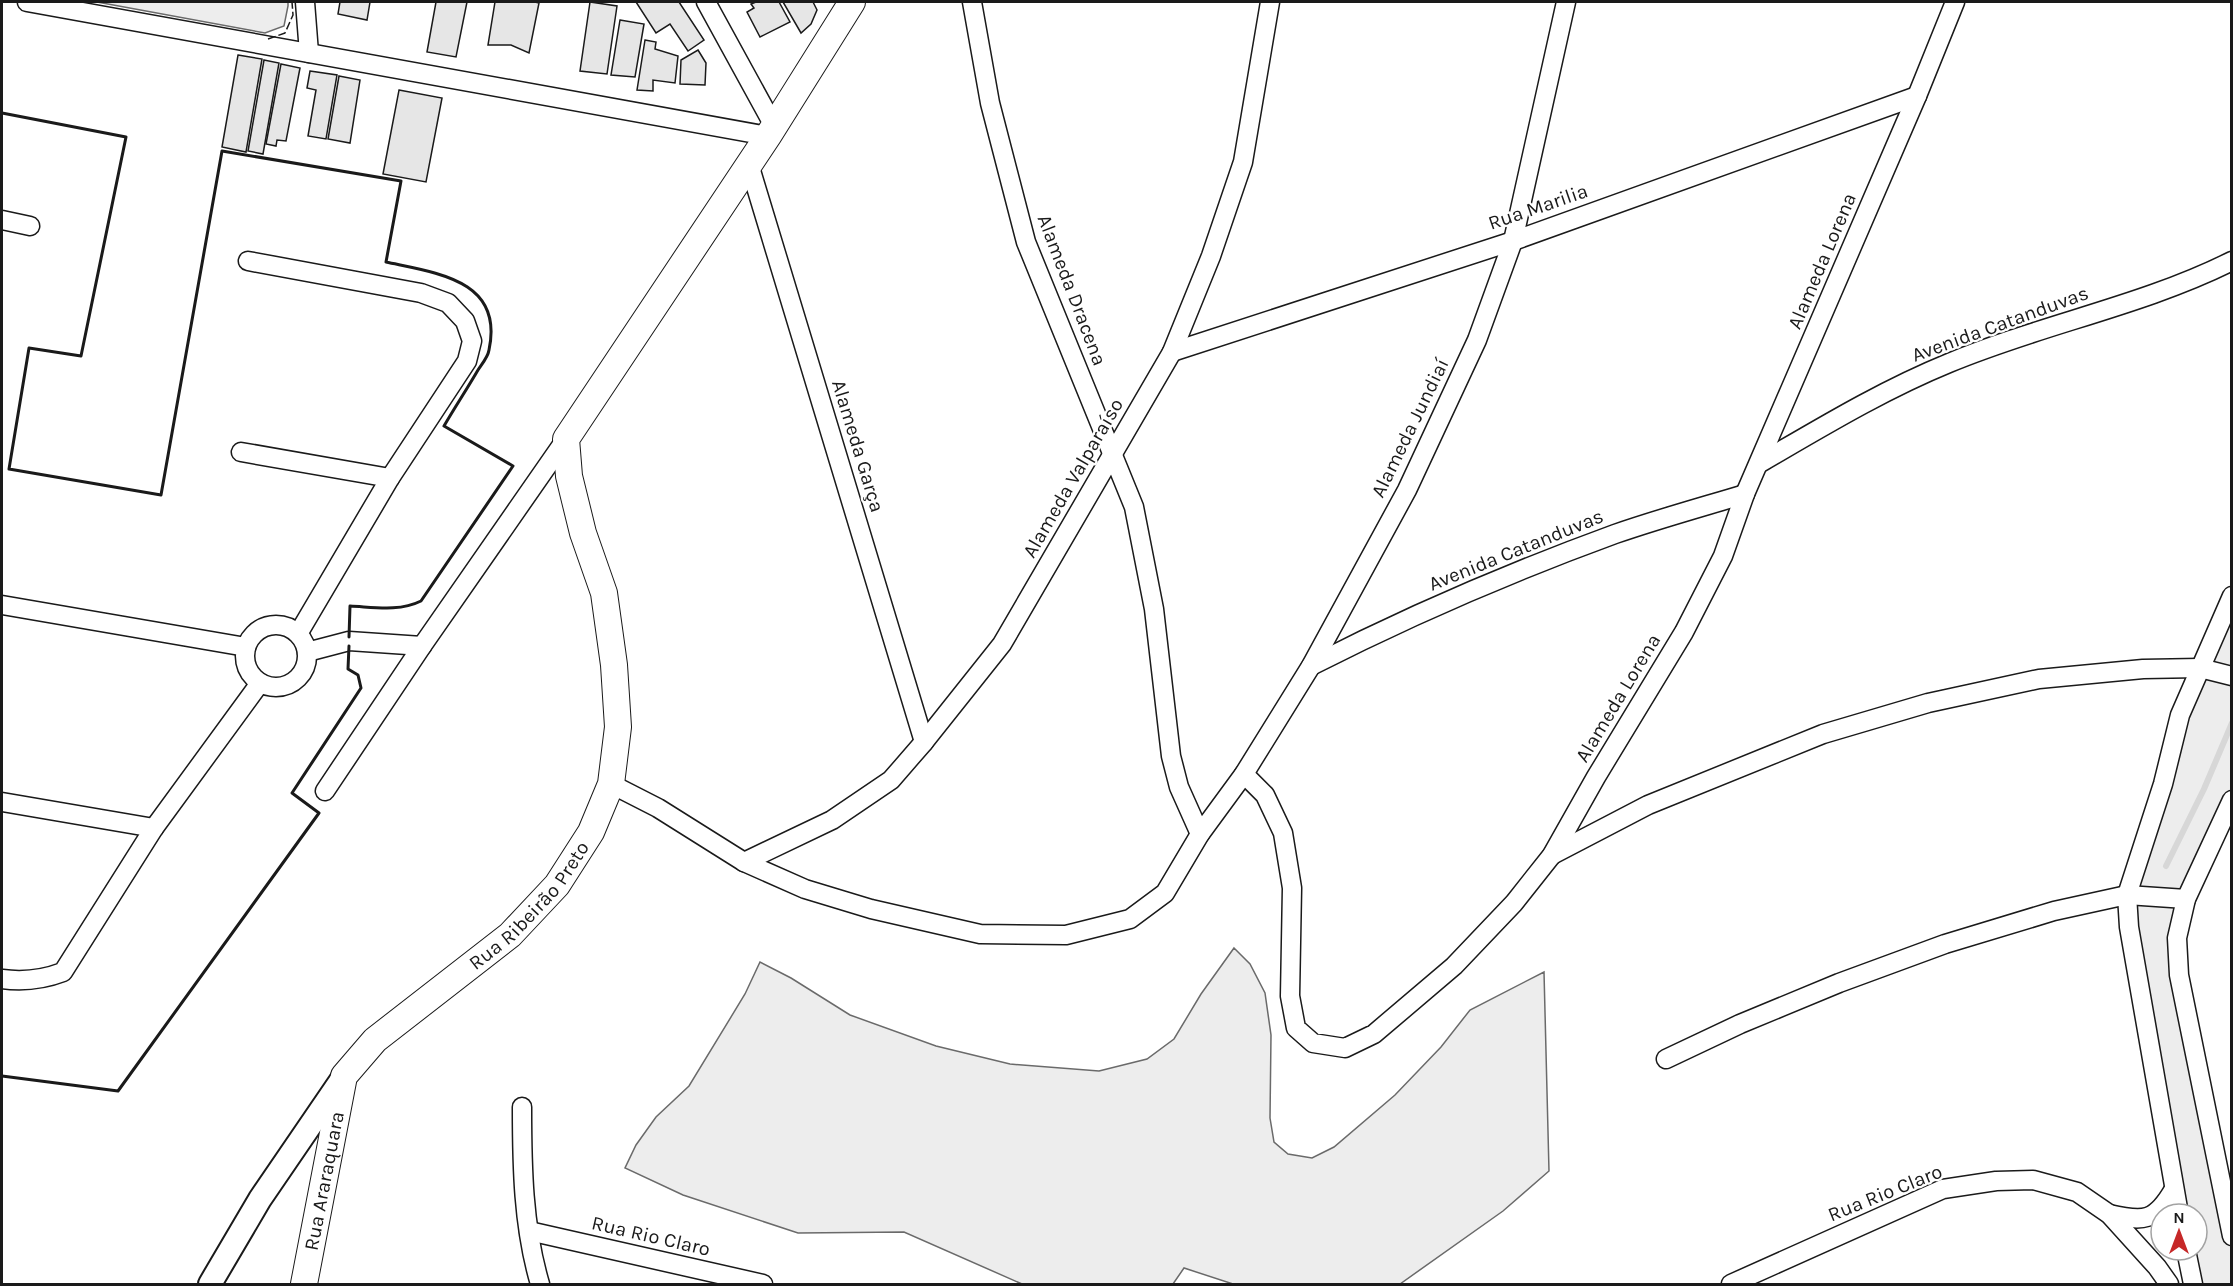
<svg xmlns="http://www.w3.org/2000/svg" width="2233" height="1286" viewBox="0 0 2233 1286" font-family="Karla,sans-serif">
  <style>
    .built { fill: #ededed; stroke: #6a6a6a; stroke-width: 1.5 }
    .lines { fill: none; stroke-linecap: round; stroke-linejoin: round }
    .stream { stroke: #d7d7d7; stroke-width: 6 }
    .building { fill: #e6e6e6; stroke: #1a1a1a; stroke-width: 1.5 }
    .minor-casing { stroke: #1a1a1a; stroke-width: 21 }
    .tertiary-casing { stroke: #1a1a1a; stroke-width: 26 }
    .secondary-casing { stroke: #1a1a1a; stroke-width: 28 }
    .minor { stroke: #fff; stroke-width: 18 }
    .tertiary { stroke: #fff; stroke-width: 22 }
    .secondary { stroke: #fff; stroke-width: 26 }
    .fence { stroke: #1a1a1a; stroke-width: 1.5; stroke-dasharray: 8 3; stroke-linecap: butt }
    .wall { stroke: #1a1a1a; stroke-width: 3 }
    .labels { text-anchor: middle; dominant-baseline: central; stroke-width: 4.5; stroke-linejoin: round; paint-order: stroke }
    .street-label { font-size: 20px; fill: #1a1a1a; stroke: #fff }
  </style>
  <rect width="100%" height="100%" fill="#fff"/>
  <g class="built">
    <path d="M97 2H288V6L284 26 265 33Z"/>
    <path d="M2231 596V800L2177 938 2231 1236V1284H2193L2186 1250H2197V1214H2179L2129 928 2163 784Z"/>
    <path d="M1234 948 1250 964 1265 993 1271 1035 1270 1118 1274 1142 1288 1154 1312 1158 1334 1147 1395 1095 1441 1047 1470 1010 1544 972 1549 1171 1503 1211 1400 1284H1233L1184 1268 1173 1284H1022L904 1232 798 1233 683 1195 625 1168 636 1145 656 1117 689 1086 745 994 760 962 791 978 850 1015 936 1046 1010 1064 1099 1071 1147 1059 1174 1039 1201 994Z"/>
  </g>
  <g class="lines">
    <path class="stream" d="M2166 866 2204 789 2232 723"/>
  </g>
  <g class="building">
    <path d="M340 2H370L367 20 338 14Z"/>
    <path d="M436 2H467L456 57 427 52Z"/>
    <path d="M495 2H535L539 3 529 53 511 45H488Z"/>
    <path d="M590 2 617 6 607 74 580 71Z"/>
    <path d="M636 2H679L704 40 688 51 670 24 656 33Z"/>
    <path d="M756 2H779L790 22 760 37 747 12 754 8 751 4Z"/>
    <path d="M783 2H813L817 10 811 24 801 33Z"/>
    <path d="M620 20 644 24 635 77 611 75Z"/>
    <path d="M645 40 656 42 655 49 678 56 675 83 653 80V91L637 90Z"/>
    <path d="M698 50 706 63 705 85 680 84 681 60Z"/>
    <path d="M238 55 262 59 246 152 222 147Z"/>
    <path d="M264 60 279 63 263 154 248 151Z"/>
    <path d="M281 64 300 68 286 141 277 140 276 146 266 144Z"/>
    <path d="M310 71 337 75 326 139 308 136 316 90 307 88Z"/>
    <path d="M339 76 360 80 350 143 328 139Z"/>
    <path d="M399 90 442 98 426 182 383 174Z"/>
  </g>
  <g class="lines">
    <g class="minor-casing">
      <g id="minor">
        <path d="M27 2 768 136"/>
        <path d="M305 2 309 53"/>
        <path d="M706 2 774 126"/>
        <path d="M972 2 990 103 1026 242 1134 507 1154 609 1171 756 1179 787 1200 834"/>
        <path d="M749 164 924 742"/>
        <path d="M2 220 30 226"/>
        <path d="M248 261 421 293 448 303 465 321 472 341 467 361 390 478 298 634"/>
        <path d="M1172 352 1513 241 1917 96"/>
        <path d="M241 452 390 478"/>
        <path d="M1760 463C1822 427 1883 390 1949 363 2042 324 2142 306 2232 261"/>
        <path d="M2 605 246 647"/>
        <circle cx="276" cy="656" r="31"/>
        <path d="M307 652 349 641 422 646"/>
        <path d="M1311 666C1409 616 1511 572 1615 534 1658 519 1702 507 1745 494"/>
        <path d="M1244 774 1265 795 1283 833 1292 888 1290 996 1296 1028 1313 1043 1345 1048 1374 1034 1454 966 1514 903 1552 855 1596 777 1684 632 1723 556 1745 494 1917 96 1955 2"/>
        <path d="M611 784 658 808 744 862 805 889 871 909 980 934 1066 935 1130 919 1165 893 1200 834 1244 774 1311 666 1407 490 1477 340 1513 241 1566 2"/>
        <path d="M325 791 422 646 566 439"/>
        <path d="M2232 800 2186 899 2177 938 2179 975 2232 1236"/>
        <path d="M2 802 154 828"/>
        <path d="M1552 855 1648 805 1823 734 1928 703 2039 679 2143 669 2200 668 2232 676"/>
        <path d="M744 862 832 820 891 780 924 742 1002 644 1172 352 1211 256 1243 162 1270 2"/>
        <path d="M2 979C24 982 42 980 63 972L154 828 260 683"/>
        <path d="M1666 1059 1740 1024 1839 983 1945 944 2054 911 2127 895 2186 899"/>
        <path d="M522 1107C522 1166 523 1227 540 1284"/>
        <path d="M2109 1214C2144 1222 2155 1222 2174 1189"/>
        <path d="M2179 1214 2129 927 2127 895 2163 784 2180 715 2232 596"/>
        <path d="M529 1231 763 1284"/>
        <path d="M2186 1250 2193 1284"/>
        <path d="M1731 1284 1943 1189 1996 1181 2033 1180 2077 1192 2109 1214 2157 1267 2169 1284"/>
      </g>
    </g>
    <g class="tertiary-casing">
      <path id="tertiary" d="M210 1284 260 1199 342 1079"/>
    </g>
    <g class="secondary-casing">
      <g id="secondary">
        <path id="s1" d="M304 1284 344 1076 375 1040 510 935 557 885 591 832 611 784 618 727 614 665 604 593 583 533 569 476 566 439 768 136 852 2"/>
      </g>
    </g>
    <use href="#minor" class="minor"/>
    <use href="#tertiary" class="tertiary"/>
    <use href="#secondary" class="secondary"/>
    <path class="fence" d="M268 39 285 33 293 15 292 2"/>
    <g class="wall">
      <path d="M2 113 126 137 81 356 29 348 9 469 161 495 222 151 401 181 386 262C437 273 504 280 489 350 488 357 482 364 478 370 467 389 455 407 444 426L513 466 421 601C399 612 373 607 350 606L349 637"/>
      <path d="M2 1076 118 1091 319 813 292 793 361 688 358 675 348 669 349 646"/>
    </g>
  </g>
  <g class="labels">
    <g class="street-label">
      <text transform="translate(1538 207) rotate(-19)">Rua Marilia</text>
      <text transform="translate(1822 261) rotate(-67)">Alameda Lorena</text>
      <text transform="translate(1072 290) rotate(69)">Alameda Dracena</text>
      <text transform="translate(2000 324) rotate(-20)">Avenida Catanduvas</text>
      <text transform="translate(1410 428) rotate(-64)">Alameda Jundiaí</text>
      <text transform="translate(858 446) rotate(73)">Alameda Garça</text>
      <text transform="translate(1073 478) rotate(-60)">Alameda Valparaíso</text>
      <text transform="translate(1516 550) rotate(-22)">Avenida Catanduvas</text>
      <text transform="translate(1618 698) rotate(-59)">Alameda Lorena</text>
      <text stroke="none"><textPath href="#s1" startOffset="465">Rua Ribeirão Preto</textPath></text>
      <text stroke="none"><textPath href="#s1" startOffset="105">Rua Araraquara</textPath></text>
      <text transform="translate(1885 1193) rotate(-22)">Rua Rio Claro</text>
      <text transform="translate(651 1236) rotate(13)">Rua Rio Claro</text>
    </g>
  </g>
  <rect width="2233" height="1286" fill="none" stroke="#1a1a1a" stroke-width="6"/>
  <g transform="translate(2179 1232)"><circle r="28" fill="#ffffff" stroke="#a3a3a3" stroke-width="1.5"/>
  <path d="M0-4.5L10 22L0 15L-10 22Z" fill="#c62828"/>
  <text y="-9" font-size="16" font-weight="bold" text-anchor="middle" fill="#1a1a1a">N</text>
  </g>
</svg>
